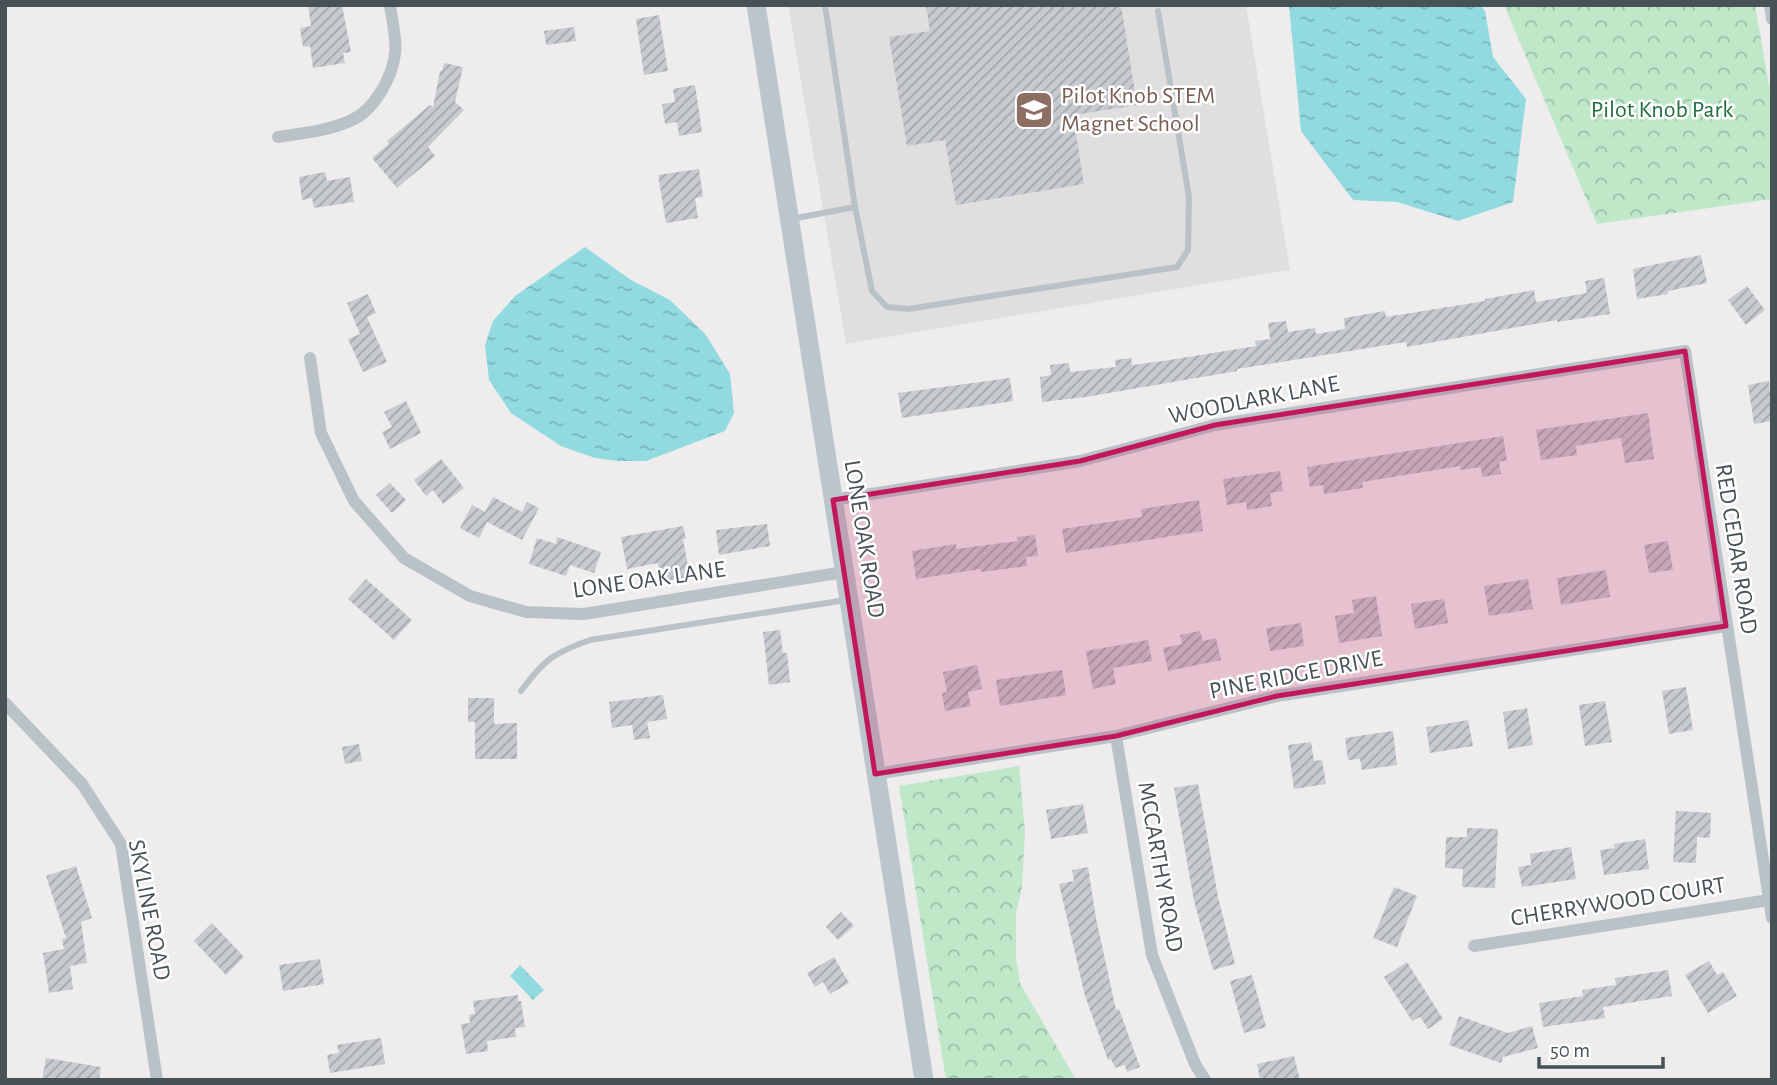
<svg xmlns="http://www.w3.org/2000/svg" width="1777" height="1085" viewBox="0 0 1777 1085" font-family="'Alegreya Sans',sans-serif">
  <style>
    .education { fill: #e0dede }
    .forest { fill: url(#forest-crowns) }
    .water { fill: url(#water-ripples) }
    .building { fill: url(#building-hatch) }
    .lines { fill: none; stroke-linecap: round; stroke-linejoin: round }
    .lane { stroke: #b9c3c7; stroke-width: 6 }
    .street { stroke: #b9c3c7; stroke-width: 12 }
    .secondary { stroke: #bac5cc; stroke-width: 19 }
    .marked { fill: #c2185b; fill-opacity: 0.2; stroke: #c2185b; stroke-width: 5; stroke-linejoin: round }
    .labels { text-anchor: middle; dominant-baseline: central; stroke-width: 5; stroke-linejoin: round; paint-order: stroke }
    .education-label { font-size: 24px; fill: #785e54; stroke: #fff; text-anchor: start }
    .park-label { font-size: 24px; fill: #216f3d; stroke: #fff }
    .street-label { font-size: 24px; fill: #475257; stroke: #fff }
  </style>
  <defs>
    <pattern id="forest-crowns" width="20" height="18" patternUnits="userSpaceOnUse" patternTransform="scale(1.75)"><rect width="20" height="18" fill="#bfe8c9"/><path d="M2 6a3 3 0 1 1 6 0M12 15a3 3 0 1 1 6 0" fill="none" stroke="#9dbfa6"/></pattern>
    <pattern id="water-ripples" width="26" height="14" patternUnits="userSpaceOnUse" patternTransform="scale(1.75)"><rect width="26" height="14" fill="#91dbe0"/><path d="M2 4q2-2 4 0t4 0M15 11q2-2 4 0t4 0" fill="none" stroke="#78b4b8"/></pattern>
    <pattern id="building-hatch" width="6" height="6" patternUnits="userSpaceOnUse" patternTransform="scale(1.75)"><rect width="6" height="6" fill="#c7cacf"/><path d="M-1 1l2-2M0 6l6-6M5 7l2-2" fill="none" stroke="#a3a7ab"/></pattern>
  </defs>
  <rect width="100%" height="100%" fill="#efeced"/>
  <path class="education" d="M788 5H1246L1290 270 846 344Z"/>
  <g class="forest">
    <path d="M1504 5H1755L1772 102V199L1597 224Z"/>
    <path d="M1019 766 1025 831 1022 888 1016 913V957L1020 983 1076 1080H946L899 786Z"/>
  </g>
  <g class="water">
    <path d="M1289 5H1480L1485 11 1493 57 1526 99 1513 202 1458 221 1397 202 1353 200 1301 131Z"/>
    <path d="M585 247 631 280 670 300 706 335 730 374 734 413 725 431 646 461H618L595 458 561 446 511 413 489 380 485 345 493 321 515 296Z"/>
    <path d="M520 965 544 990 533 1000 510 976Z"/>
  </g>
  <g class="building">
    <path d="M308 5H342L351 52 343 53 345 63 313 68 310 46 303 47 300 28 311 26Z"/>
    <path d="M926 5H1055V7L1121 5 1137 105 1073 115 1084 184 956 205 945 140 907 146 889 37 930 31Z"/>
    <path d="M659 15 668 71 644 75 636 19Z"/>
    <path d="M574 27 576 41 546 45 544 31Z"/>
    <path d="M444 63 463 67 455 102 464 110 428 147 435 156 397 188 372 158 389 144 387 141 430 105 433 107 440 71H442Z"/>
    <path d="M695 85 702 132 679 136 677 122 665 124 662 104 675 102 673 89Z"/>
    <path d="M699 169 703 197 695 198 698 218 666 223 658 175Z"/>
    <path d="M325 172 327 181 350 177 354 202 314 208 312 198 302 200 299 177Z"/>
    <path d="M1701 255 1707 283 1668 291V294L1637 299 1633 269Z"/>
    <path d="M1604 278 1610 314 1557 322V320L1407 347 1406 342 1237 369V371L1086 397 1042 402 1040 377 1051 375 1050 365 1069 363 1070 372 1116 367 1115 360 1131 358 1132 365 1163 361 1256 346 1255 341 1270 339 1268 323 1286 321 1288 332 1315 328 1316 334 1345 329 1344 318 1385 311 1386 317 1485 301V299L1534 290 1536 302 1587 293 1585 281Z"/>
    <path d="M1747 286 1765 310 1746 325 1728 300Z"/>
    <path d="M368 294 376 313 367 317 387 362 363 372 348 339 360 334 347 303Z"/>
    <path d="M1010 378 1013 401 902 418 898 393Z"/>
    <path d="M1769 381 1772 421 1754 424 1748 385Z"/>
    <path d="M406 401 421 433 390 449 382 432 392 427 384 412Z"/>
    <path d="M1648 413 1654 459 1625 463 1621 438 1576 446 1577 455 1541 460 1536 430Z"/>
    <path d="M1503 436 1507 460 1499 462 1501 474 1482 477 1481 467 1460 470V466L1362 482 1363 488 1324 494 1323 485 1310 487 1307 467Z"/>
    <path d="M441 459 464 488 443 504 433 490 426 496 414 480Z"/>
    <path d="M1280 471 1283 491 1270 493 1272 506 1247 510 1246 502 1227 505 1223 479Z"/>
    <path d="M390 483 406 500 392 513 376 495Z"/>
    <path d="M493 497 522 512 527 502 539 508 522 540 487 522 479 538 460 528 472 505 485 512Z"/>
    <path d="M1199 500 1203 531 1066 553 1062 529 1142 517 1141 509Z"/>
    <path d="M767 524 770 546 719 555 716 530Z"/>
    <path d="M683 526 686 539H683L690 577 661 582 658 563 627 569 621 537Z"/>
    <path d="M1035 535 1038 556 1026 557 1027 566 981 572V569L916 579 912 551 956 544V549L1018 541 1017 537Z"/>
    <path d="M557 537 601 552 594 573 570 565 566 576 529 564 537 538 556 544Z"/>
    <path d="M1668 541 1673 570 1649 573 1644 545Z"/>
    <path d="M1606 570 1610 597 1561 605 1557 578Z"/>
    <path d="M366 579 412 620 394 640 348 599Z"/>
    <path d="M1528 579 1533 609 1489 616 1484 586Z"/>
    <path d="M1376 596 1382 636 1339 643 1335 616 1354 613 1352 600Z"/>
    <path d="M1444 599 1448 623 1415 629 1411 604Z"/>
    <path d="M1301 623 1304 646 1270 651 1266 628Z"/>
    <path d="M780 630 783 653H787L790 682 769 685 763 632Z"/>
    <path d="M1200 631 1203 641 1216 638 1221 660 1168 671 1163 648 1182 644 1180 635Z"/>
    <path d="M1148 640 1152 661 1113 668 1116 684 1093 689 1086 651Z"/>
    <path d="M977 665 982 689 968 692 971 706 945 711 942 693 947 692 943 672Z"/>
    <path d="M1062 670 1066 695 1000 706 996 680Z"/>
    <path d="M1686 687 1693 730 1669 734 1662 691Z"/>
    <path d="M663 695 667 719 647 722 650 738 634 740 632 725 612 728 609 702Z"/>
    <path d="M468 698H494V724L517 723V759H475V722H468Z"/>
    <path d="M1605 701 1612 742 1585 746 1579 705Z"/>
    <path d="M1527 708 1533 745 1508 749 1503 712Z"/>
    <path d="M1468 720 1473 746 1430 753 1426 727Z"/>
    <path d="M1393 731 1397 765 1362 770 1360 759 1348 760 1345 738Z"/>
    <path d="M1311 742 1314 761 1322 760 1326 784 1294 789 1288 745Z"/>
    <path d="M359 744 362 761 345 764 342 747Z"/>
    <path d="M1198 784 1218 897 1235 964 1213 970 1194 901 1174 788Z"/>
    <path d="M1083 804 1088 833 1051 839 1046 810Z"/>
    <path d="M1676 811 1711 813 1710 838 1697 837 1696 863 1673 862Z"/>
    <path d="M1467 828 1498 829 1495 888 1462 887 1463 869 1445 868 1446 837H1467Z"/>
    <path d="M1645 839 1649 869 1604 875 1600 850 1615 848 1614 844Z"/>
    <path d="M1571 847 1576 879 1522 887 1518 867 1531 865 1530 854Z"/>
    <path d="M76 866 92 918 81 922 87 963 70 966 73 989 49 993 43 953 64 949 62 939 66 938 46 876Z"/>
    <path d="M1088 867 1096 918 1116 1010 1119 1009 1140 1067 1127 1072 1125 1065 1115 1068 1111 1059 1108 1060 1085 996 1059 884 1074 881 1072 870Z"/>
    <path d="M1394 887 1417 896 1397 947 1373 938Z"/>
    <path d="M841 912 854 926 838 940 826 927Z"/>
    <path d="M212 923 244 957 226 975 194 941Z"/>
    <path d="M834 957 849 983 830 994 823 982 815 987 807 973Z"/>
    <path d="M320 959 324 984 283 991 279 965Z"/>
    <path d="M1709 961 1717 975 1723 972 1737 996 1708 1013 1685 975Z"/>
    <path d="M1407 962 1443 1019 1428 1029 1420 1017 1412 1021 1384 977Z"/>
    <path d="M1668 970 1672 996 1603 1007 1605 1018 1543 1027 1539 1003 1583 996 1582 990 1616 985 1615 978Z"/>
    <path d="M1252 975 1266 1027 1244 1033 1230 981Z"/>
    <path d="M518 995V1001H521L525 1027 515 1028 516 1037 487 1041 488 1051 466 1054 461 1024 470 1023 469 1015 475 1014 473 1001Z"/>
    <path d="M1459 1016 1508 1033 1532 1026 1538 1048 1503 1057 1501 1063 1449 1045Z"/>
    <path d="M381 1038 385 1064 330 1073 327 1055 339 1053 337 1045Z"/>
    <path d="M1294 1056 1300 1080H1260L1257 1064Z"/>
    <path d="M46 1058 101 1067 99 1080H42Z"/>
  </g>
  <g class="lines">
    <g class="lane">
      <path d="M825 5 855 207 872 291 887 307 908 309 1177 267 1188 250 1189 197 1158 11"/>
      <path d="M791 219 855 207"/>
      <path d="M521 691C544 660 553 653 590 640L846 600"/>
    </g>
    <g class="street">
      <path d="M1770 5 1772 19"/>
      <path d="M278 137C303 133 329 131 352 120 374 110 392 78 395 54 397 39 392 20 390 5"/>
      <path d="M310 358 321 433 354 501 404 558 470 596 526 612 584 614 844 572"/>
      <path d="M833 500 1080 461 1215 425 1685 351 1772 918"/>
      <path d="M5 703 82 784 121 844 157 1080"/>
      <path d="M1116 736 1152 955 1195 1064 1205 1080"/>
      <path d="M875 774 1116 736 1277 696 1726 626"/>
      <path d="M1474 946 1769 900"/>
    </g>
    <path class="secondary" d="M756 5 924 1080"/>
  </g>
  <path class="marked" d="M1685 351 1726 626 1277 696 1116 736 875 774 833 500 1080 461 1215 425Z"/>
  <defs>
    <g id="school-square" transform="scale(2.0125)"><rect x="-9" y="-9" width="18" height="18" rx="4" fill="#8d6e63" stroke="#fff"/><path d="M0-5L7-2L0 1L-7-2ZM-4 1L0 2.5L4 1V4Q0 6-4 4Z" fill="#fff"/></g>
  </defs>
  <g fill-rule="evenodd">
    <use href="#school-square" x="1034" y="110"/>
  </g>
  <g class="labels">
    <g class="education-label">
      <text x="1061" y="96">Pilot Knob STEM<tspan x="1061" dy="28">Magnet School</tspan></text>
    </g>
    <g class="park-label">
      <text x="1662" y="110">Pilot Knob Park</text>
    </g>
    <g class="street-label">
      <text transform="translate(1254 400) rotate(-11)">WOODLARK LANE</text>
      <text transform="translate(864 539) rotate(81)">LONE OAK ROAD</text>
      <text transform="translate(1736 549) rotate(81)">RED CEDAR ROAD</text>
      <text transform="translate(649 580) rotate(-8)">LONE OAK LANE</text>
      <text transform="translate(1296 675) rotate(-11)">PINE RIDGE DRIVE</text>
      <text transform="translate(1160 867) rotate(80)">MCCARTHY ROAD</text>
      <text transform="translate(1618 902) rotate(-9)">CHERRYWOOD COURT</text>
      <text transform="translate(149 910) rotate(79)">SKYLINE ROAD</text>
    </g>
  </g>
  <rect width="1777" height="1085" fill="none" stroke="#475257" stroke-width="14"/>
  <path d="M1539 1057v10h124v-10" fill="none" stroke="#475257" stroke-width="3.5"/>
  <text x="1550" y="1057" font-size="21" fill="#475257" stroke="#ffffff" stroke-width="5" paint-order="stroke">50 m</text>
</svg>
